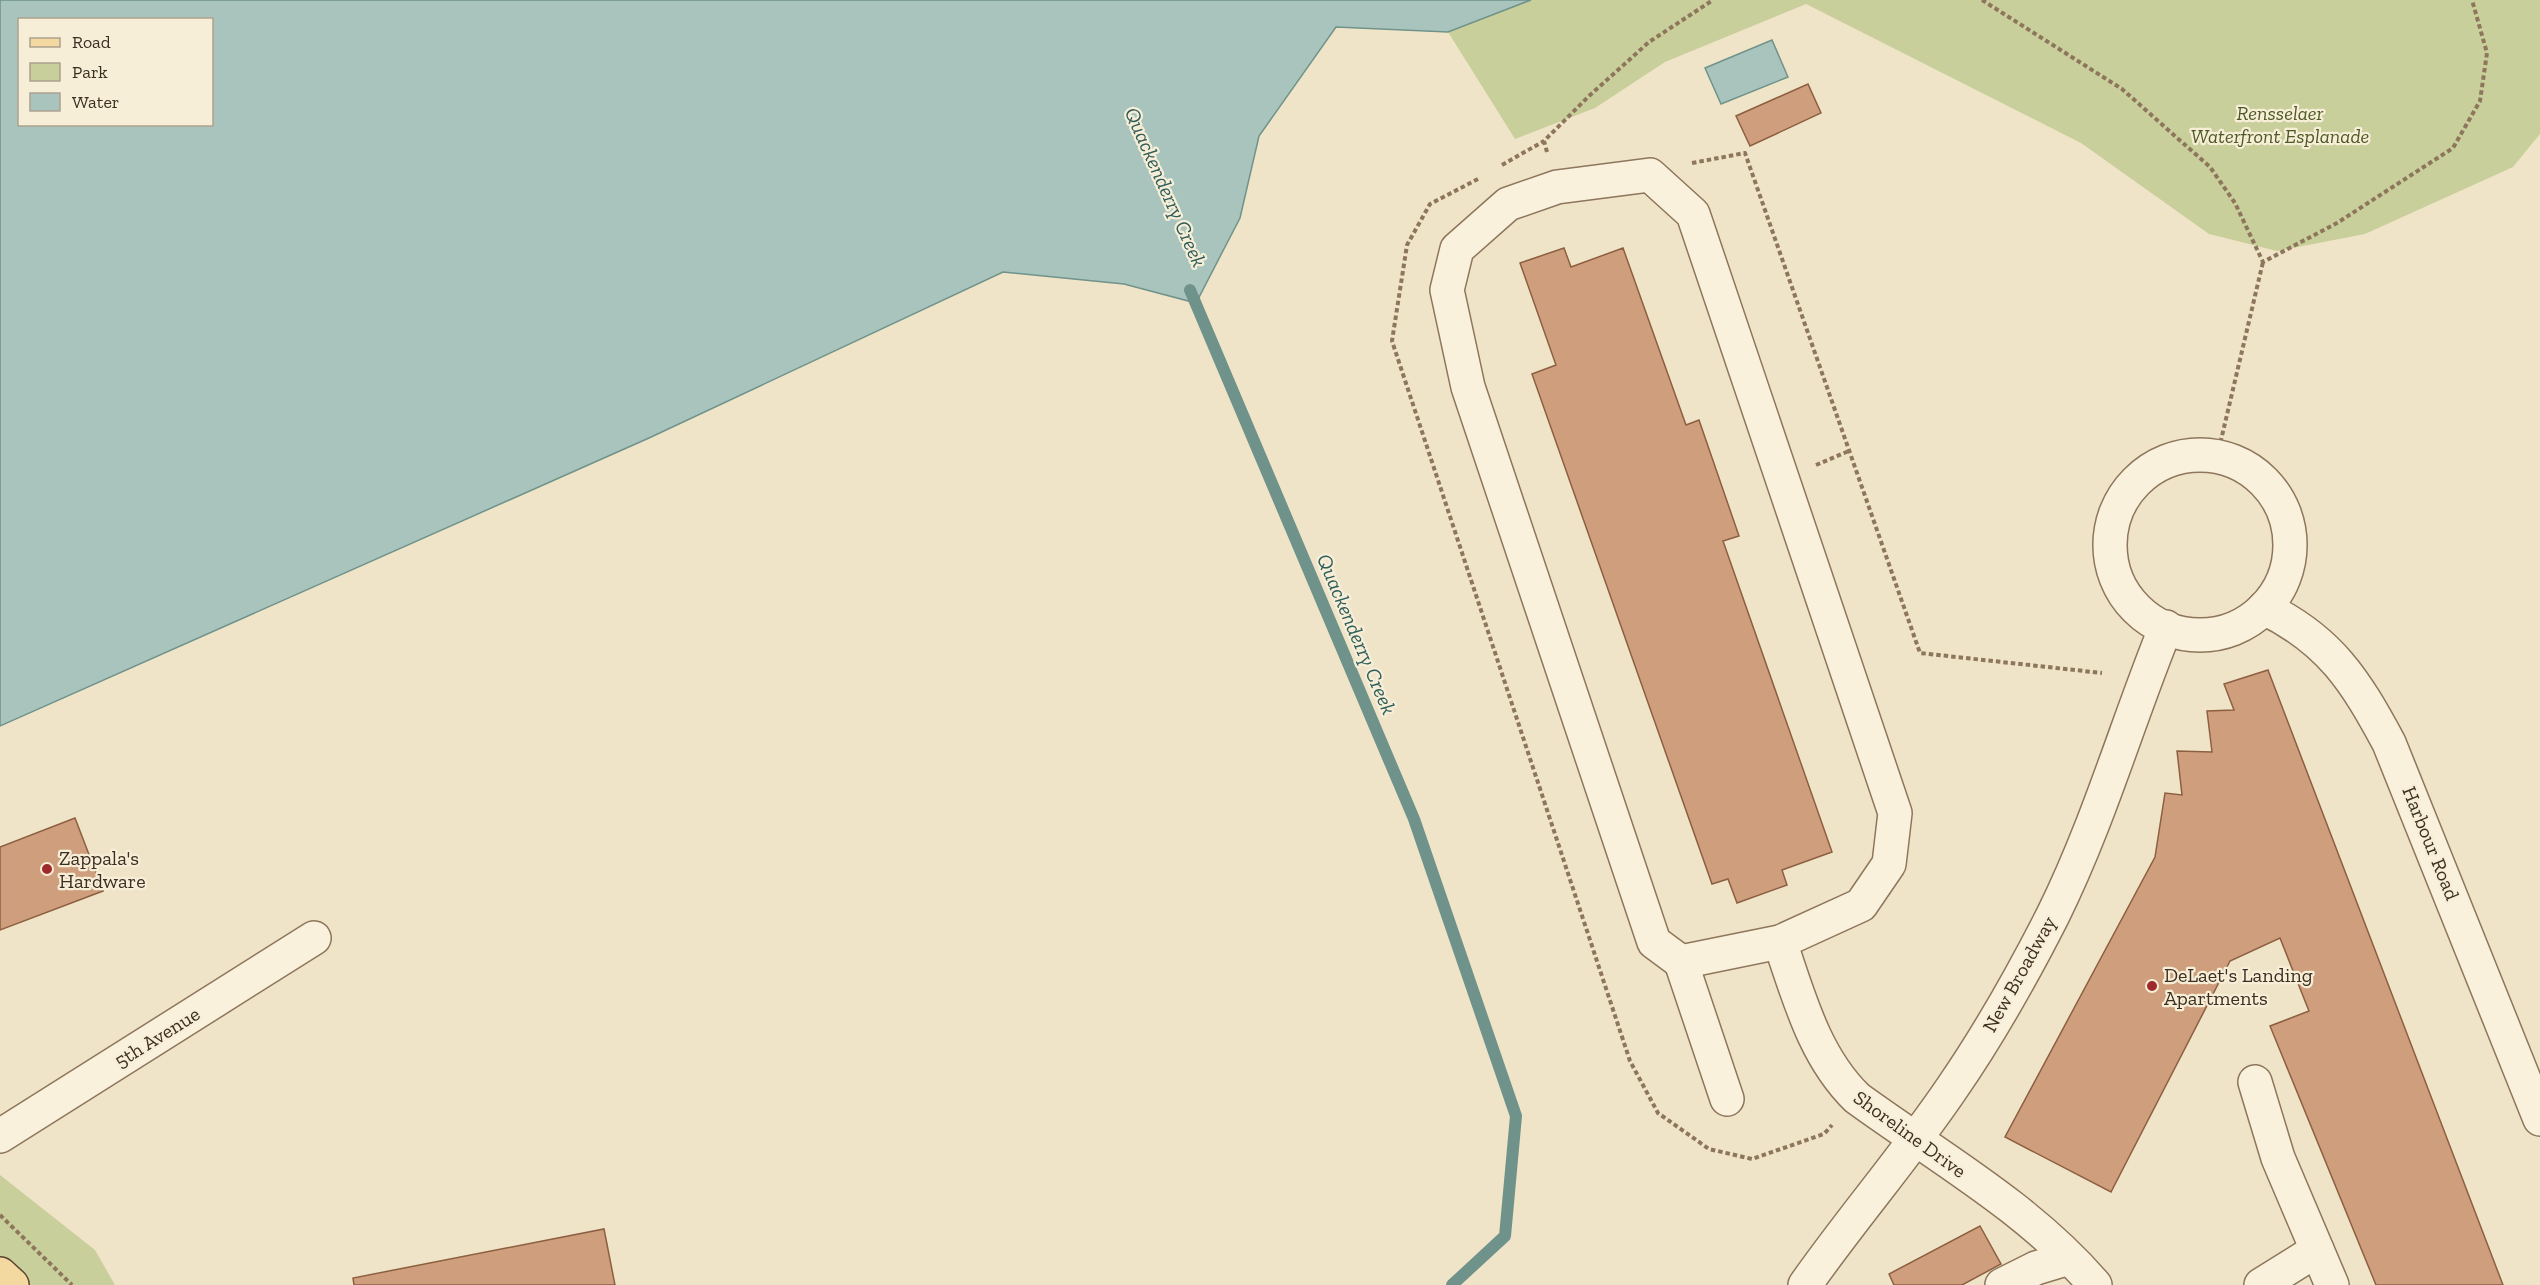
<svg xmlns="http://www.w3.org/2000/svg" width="2540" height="1285" viewBox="0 0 2540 1285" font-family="'Zilla Slab',serif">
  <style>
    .green { fill: #c9cf9b }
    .water { fill: #a9c4bc; stroke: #6f938a; stroke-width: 1.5; fill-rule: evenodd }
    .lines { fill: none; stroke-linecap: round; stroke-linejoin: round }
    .stream { stroke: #6f938a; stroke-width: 12 }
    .building { fill: #cf9f7d; stroke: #8d5f41; stroke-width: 1.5 }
    .minor-casing { stroke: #8d765c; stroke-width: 36 }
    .major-casing { stroke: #5b4430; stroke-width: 36 }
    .path { stroke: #8d765c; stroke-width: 4; stroke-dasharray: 4.5 3; stroke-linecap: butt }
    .minor { stroke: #faf1dc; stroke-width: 33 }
    .major { stroke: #f3d9a0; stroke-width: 33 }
    .poi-dot { fill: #9e2a2b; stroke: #f7eed8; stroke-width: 2 }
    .labels { text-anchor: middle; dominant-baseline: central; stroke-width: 4.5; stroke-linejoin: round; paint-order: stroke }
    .park-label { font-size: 20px; font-style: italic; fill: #4d5a26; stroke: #f7eed8 }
    .street-label { font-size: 20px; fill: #3d2e20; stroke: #f7eed8 }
    .poi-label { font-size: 20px; fill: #3d2e20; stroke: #f7eed8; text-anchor: start }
    .water-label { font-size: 21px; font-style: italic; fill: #2f5d5a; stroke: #f7eed8 }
  </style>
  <rect width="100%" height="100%" fill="#f0e4c8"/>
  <g class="green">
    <path d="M1531 0H2540V134L2513 167 2365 234 2277 251 2209 234 2081 143 1806 4 1665 62 1595 108 1515 139 1448 32Z"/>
    <path d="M0 1175 95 1250 115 1285H0Z"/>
  </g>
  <g class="water">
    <path d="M0 0H1531L1448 32 1336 27 1259 136 1240 218 1196 303 1124 284 1003 272 649 438 0 726ZM20 20H212V124H20Z"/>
    <path d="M1772 40 1788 77 1721 104 1705 68Z"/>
  </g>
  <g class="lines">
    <path class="stream" d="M1190 290 1414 819 1516 1116 1505 1236 1452 1285"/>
  </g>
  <g class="building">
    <path d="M1808 84 1821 113 1750 146 1736 116Z"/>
    <path d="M1564 248 1571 267 1623 248 1686 425 1699 420 1739 536 1723 541 1832 852 1782 870 1787 885 1737 903 1728 879 1712 884 1532 374 1556 365 1520 263Z"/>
    <path d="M2268 670 2503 1285H2376L2270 1026 2309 1011 2280 938 2230 961 2111 1192 2005 1137 2155 857 2165 793 2182 795 2177 751 2212 752 2207 711 2234 710 2224 684Z"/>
    <path d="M75 818 103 891 0 930V847Z"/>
    <path d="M1980 1226 2001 1264 1962 1285H1894L1889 1274Z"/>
    <path d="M604 1229 615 1285H354L353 1278Z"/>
  </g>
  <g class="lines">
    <g class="minor-casing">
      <g id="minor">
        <path d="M1650 175 1693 214 1895 813 1889 864 1861 905 1780 942 1681 962 1654 942 1468 387 1447 290 1457 249 1508 204 1557 187Z"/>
        <circle cx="2200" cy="545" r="90"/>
        <path d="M2264 608C2330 640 2355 680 2389 743L2540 1119"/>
        <path d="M1780 942C1799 997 1814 1056 1857 1098 1938 1157 2029 1208 2095 1285"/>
        <path d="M1681 962 1727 1099"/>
        <path d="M2255 1082 2278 1158 2332 1285"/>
        <path d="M0 1136 314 938"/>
        <path d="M1805 1285C1852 1218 1906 1156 1952 1088 1990 1033 2023 974 2053 915 2099 822 2127 723 2166 627"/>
        <path d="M2002 1285 2036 1268 2069 1258"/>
        <path d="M2261 1285 2317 1250"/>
      </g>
    </g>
    <g class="major-casing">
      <path id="major" d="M0 1274 12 1285"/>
    </g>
    <g class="path">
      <path d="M1982 0 2122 89 2210 167 2235 203 2263 262 2337 223 2453 148 2480 101 2487 53 2472 0"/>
      <path d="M1547 152 1544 141 1589 96 1649 42 1713 0"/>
      <path d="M1692 163 1745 153 1920 653 2102 673"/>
      <path d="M1502 165 1544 141"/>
      <path d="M1478 179 1430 204 1407 245 1392 341 1630 1061 1658 1113 1709 1149 1752 1159 1824 1134 1832 1125"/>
      <path d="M2217 457 2263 262"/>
      <path d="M1816 465 1849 451"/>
      <path d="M0 1215 72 1285"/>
    </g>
    <use href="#minor" class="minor"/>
    <use href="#major" class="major"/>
  </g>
  <g class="poi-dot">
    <circle cx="47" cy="869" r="6"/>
    <circle cx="2152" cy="986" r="6"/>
  </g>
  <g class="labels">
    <g class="park-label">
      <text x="2280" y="113">Rensselaer<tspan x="2280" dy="23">Waterfront Esplanade</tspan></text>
    </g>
    <g class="street-label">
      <text transform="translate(2431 843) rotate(68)">Harbour Road</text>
      <text transform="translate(2019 974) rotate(-61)">New Broadway</text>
      <text transform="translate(157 1037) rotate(-32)">5th Avenue</text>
      <text transform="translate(1910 1134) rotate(36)">Shoreline Drive</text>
    </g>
    <g class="poi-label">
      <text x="59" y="858">Zappala's<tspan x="59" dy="23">Hardware</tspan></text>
      <text x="2164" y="975">DeLaet's Landing<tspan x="2164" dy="23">Apartments</tspan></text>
    </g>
    <g class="water-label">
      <text transform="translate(1166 187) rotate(66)">Quackenderry Creek</text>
      <text transform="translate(1357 634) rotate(67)">Quackenderry Creek</text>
    </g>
  </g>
  <rect x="18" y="18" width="195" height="108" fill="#f7eed8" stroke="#ada18e" stroke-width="1.5"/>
  <rect x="30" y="38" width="30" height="9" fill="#f3d9a0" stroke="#ada18e" stroke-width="1.5"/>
  <text x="72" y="48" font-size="18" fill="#3d2e20">Road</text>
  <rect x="30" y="63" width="30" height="18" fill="#c9cf9b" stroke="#ada18e" stroke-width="1.5"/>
  <text x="72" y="78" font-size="18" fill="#3d2e20">Park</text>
  <rect x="30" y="93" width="30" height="18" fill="#a9c4bc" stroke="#ada18e" stroke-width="1.5"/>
  <text x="72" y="108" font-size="18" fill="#3d2e20">Water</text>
</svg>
